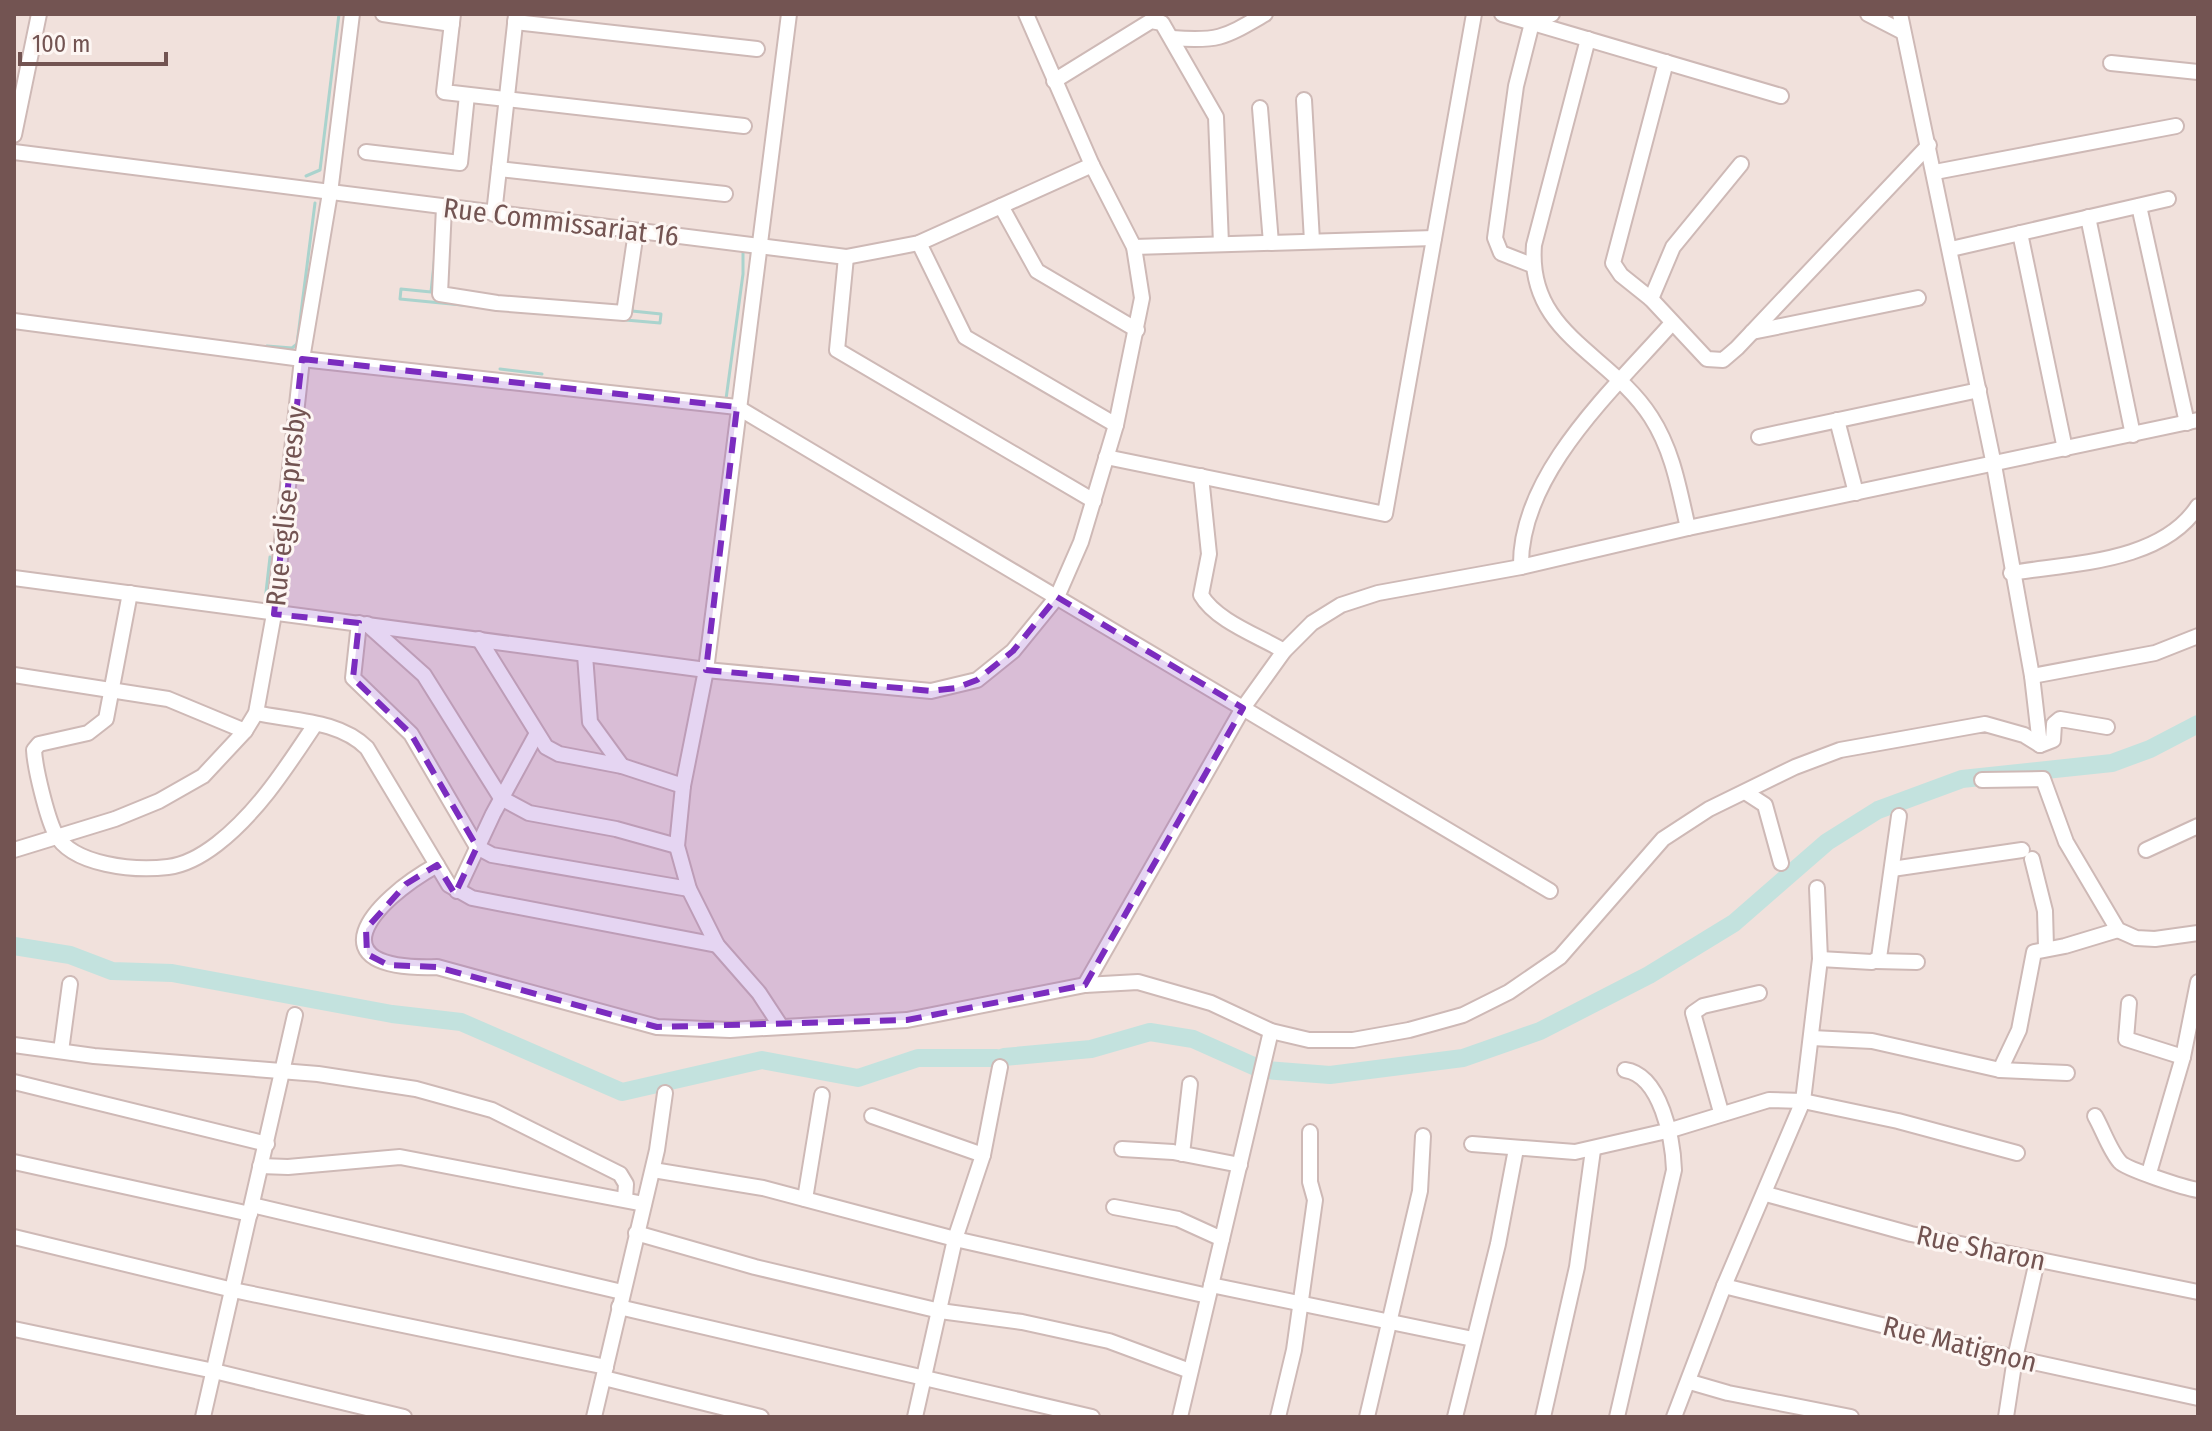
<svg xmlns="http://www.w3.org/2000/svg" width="2212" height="1431" viewBox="0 0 2212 1431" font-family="'Fira Sans Condensed',sans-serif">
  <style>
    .residential { fill: #f1e1dc }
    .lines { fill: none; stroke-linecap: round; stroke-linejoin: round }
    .stream { stroke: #aad3cd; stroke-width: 3 }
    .river { stroke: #c3e2de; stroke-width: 18 }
    .minor-casing { stroke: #ceb9b6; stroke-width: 18 }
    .minor { stroke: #fff; stroke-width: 14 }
    .marked { fill: #7b2cbf; fill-opacity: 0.2; stroke: #7b2cbf; stroke-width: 6; stroke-dasharray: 16 10; stroke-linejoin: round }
    .labels { text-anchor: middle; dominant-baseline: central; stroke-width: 6; stroke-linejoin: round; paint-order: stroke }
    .street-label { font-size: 28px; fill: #735452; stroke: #fdf6f3 }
  </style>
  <rect width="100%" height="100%" fill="#faf1ec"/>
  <rect class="residential" x="14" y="14" width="2184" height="1403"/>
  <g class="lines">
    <g class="stream">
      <path d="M306 176 320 170 339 14"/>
      <path d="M435 255 431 292 401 289 400 299 472 306"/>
      <path d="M761 290 763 274"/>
      <path d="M614 319 660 323 661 314 632 311 633 299"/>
      <path d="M267 346 292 348 297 344 315 203"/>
      <path d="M500 369 542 374"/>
      <path d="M726 399 743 274V248"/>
      <path d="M285 575 287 563"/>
      <path d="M265 601 270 557"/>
    </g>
    <g class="river">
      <path d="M14 946 70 955 112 971 172 973 392 1014 461 1022 622 1092 762 1060 858 1078 918 1058H997"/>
      <path d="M1004 1057 1091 1049 1150 1032 1193 1039 1258 1068"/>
      <path d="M1265 1070 1330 1075 1463 1058 1540 1031 1649 975 1734 923 1827 842 1878 810 1962 779 2112 763 2150 749 2198 724"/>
    </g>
    <g class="minor-casing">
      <g id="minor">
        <path d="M383 14 452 24"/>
        <path d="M453 14 444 92 744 126"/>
        <path d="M1502 14 1781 96"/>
        <path d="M1868 14 1903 32"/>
        <path d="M1900 14 1994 465 2032 676 2040 745"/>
        <path d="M515 22 757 49"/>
        <path d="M1172 38C1219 42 1225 37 1265 14"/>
        <path d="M1588 39 1534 245C1527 334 1610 353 1651 417 1673 451 1679 489 1688 528"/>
        <path d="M1666 62 1613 263 1621 275 1651 299 1707 359 1723 360 1737 348 1929 145"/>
        <path d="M2111 63 2198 72"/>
        <path d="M1054 81 1151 21 1162 23 1216 117 1221 244"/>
        <path d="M1304 100 1312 241"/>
        <path d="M1260 108 1271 243"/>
        <path d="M14 135 39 14"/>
        <path d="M14 152 846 257 919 243 1092 165"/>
        <path d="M366 152 460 163 467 95"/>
        <path d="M499 169 725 194"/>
        <path d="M1935 172 2176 126"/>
        <path d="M1001 206 1037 271 1137 330"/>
        <path d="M2139 206 2187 423"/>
        <path d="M444 207 440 294 497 303 624 313 636 232"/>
        <path d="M494 214 516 15"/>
        <path d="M2088 217 2133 435"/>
        <path d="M2020 233 2065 449"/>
        <path d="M919 243 965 337 1116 425"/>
        <path d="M1134 247 1434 238"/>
        <path d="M1951 249 2168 199"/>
        <path d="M846 257 837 350 1094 501"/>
        <path d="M1532 265 1501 253 1495 238 1516 86 1532 23 1552 14"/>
        <path d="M1651 299 1673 247 1741 164"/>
        <path d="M14 321 302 359 737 407 1550 891"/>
        <path d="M1752 332 1918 298"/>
        <path d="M1837 420 1856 493"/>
        <path d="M1759 437 1979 390"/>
        <path d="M1106 457 1385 514 1474 14"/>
        <path d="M1201 476 1209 554 1201 595C1216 621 1259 636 1284 651"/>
        <path d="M1521 567C1519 474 1614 389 1672 323"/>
        <path d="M2011 573C2071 563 2161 563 2198 506"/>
        <path d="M14 578 706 670 931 691 977 680 1013 651 1057 597 1081 542 1116 425 1142 298 1134 247 1092 165 1026 14"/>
        <path d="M130 593 106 719 88 733 39 744 34 750C35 769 47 817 55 833 72 866 136 871 168 867 185 865 204 854 217 844 258 812 286 768 314 726"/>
        <path d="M359 623 353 678 411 734 477 847 492 855 689 889"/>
        <path d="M367 624 424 675 501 798 529 813 616 829 677 846"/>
        <path d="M479 639 546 747 559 754 622 766 683 786"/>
        <path d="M585 655 590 722 622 766"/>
        <path d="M14 675 168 699 245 731"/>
        <path d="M2032 676 2155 653 2198 636"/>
        <path d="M256 713C293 721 339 720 367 748L449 885 472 898 717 945"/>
        <path d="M1982 780 2043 779 2066 842 2118 930 2136 938 2155 939 2198 933"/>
        <path d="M1745 792 1765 805 1781 863"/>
        <path d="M14 850 115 819 159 801 203 776 245 731 256 713 274 614 302 359 330 193 352 14"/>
        <path d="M2146 850 2198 826"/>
        <path d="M2032 859 2045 911 2046 947"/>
        <path d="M437 865C370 902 313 971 437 967L657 1027 730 1030 907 1020 1085 985 1138 982 1211 1003 1271 1031 1309 1040H1353L1409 1030 1463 1015 1509 992 1560 957 1663 839 1709 809 1795 767 1840 750 1985 724 2024 735 2040 745 2053 740 2054 724 2060 719 2107 727"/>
        <path d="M1892 869 2022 850"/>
        <path d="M457 891 493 814 536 735"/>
        <path d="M1820 959 1872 962 1879 958 1899 816"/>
        <path d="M1876 961 1917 962"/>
        <path d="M1085 985 1243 708 1284 651 1312 623 1341 605 1378 593 1521 567 1688 528 2198 420"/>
        <path d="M2129 1003 2126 1039 2183 1057"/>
        <path d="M780 1025 759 993 717 945 689 889 677 846 683 786 706 670 789 14"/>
        <path d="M1812 1038 1872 1041 2000 1070 2019 1030 2034 952 2065 946 2118 930"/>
        <path d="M14 1045 94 1056 318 1074 416 1089 492 1110 620 1174 626 1184 625 1199"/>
        <path d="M61 1051 70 984"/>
        <path d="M2000 1070 2067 1073"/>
        <path d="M14 1082 267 1144"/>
        <path d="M1721 1112 1693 1013 1703 1006 1759 993"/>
        <path d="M872 1116 983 1155"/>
        <path d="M2095 1116C2103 1130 2110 1151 2120 1162 2126 1169 2185 1188 2198 1190"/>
        <path d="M1472 1144 1575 1152 1671 1130 1769 1100 1803 1101 1898 1121 2017 1153"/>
        <path d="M1122 1149 1173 1152 1240 1165"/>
        <path d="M1182 1154 1190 1084"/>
        <path d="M14 1162 250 1214"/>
        <path d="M260 1166 288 1167 400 1157 644 1204"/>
        <path d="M653 1170 763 1188 955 1239 1208 1296"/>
        <path d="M2149 1173 2183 1057 2198 982"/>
        <path d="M1766 1194 1911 1234 2198 1292"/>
        <path d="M805 1199 822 1095"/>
        <path d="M252 1205 622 1292"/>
        <path d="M1114 1207 1178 1219 1222 1239"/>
        <path d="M636 1233 755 1267 940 1311 1022 1322 1109 1341 1190 1371"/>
        <path d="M14 1237 233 1290 606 1367"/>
        <path d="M1211 1285 1473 1339"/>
        <path d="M1724 1286 2015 1358 2198 1398"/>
        <path d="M619 1307 1092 1417"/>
        <path d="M14 1329 214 1371 404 1417"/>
        <path d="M604 1378 761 1417"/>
        <path d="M1690 1382 1728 1393 1851 1417"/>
        <path d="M203 1417 295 1015"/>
        <path d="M594 1417 657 1150 665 1093"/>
        <path d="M915 1417 955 1239 983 1155 1000 1067"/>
        <path d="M1180 1417 1271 1031"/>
        <path d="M1278 1417 1294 1350 1315 1200 1310 1182V1132"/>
        <path d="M1367 1417 1420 1191 1423 1136"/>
        <path d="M1455 1417 1498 1244 1516 1149"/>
        <path d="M1543 1417 1577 1267 1593 1150"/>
        <path d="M1617 1417 1674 1170C1673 1140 1661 1075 1625 1070"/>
        <path d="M1674 1417 1724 1286 1803 1101 1820 959 1817 888"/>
        <path d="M2006 1417 2015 1358 2037 1261"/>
      </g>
    </g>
    <use href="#minor" class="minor"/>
  </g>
  <path class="marked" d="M302 359 737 407 706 670 931 691 956 688 977 680 1013 651 1057 597 1243 708 1085 985 907 1020 657 1027 437 967 388 965 367 954 366 929 406 884 437 865 455 894 477 847 411 734 353 678 359 623 274 614Z"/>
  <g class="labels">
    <g class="street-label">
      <text transform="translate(561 222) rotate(7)">Rue Commissariat 16</text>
      <text transform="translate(286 506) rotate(-84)">Rue église presby</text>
      <text transform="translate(1981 1248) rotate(12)">Rue Sharon</text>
      <text transform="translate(1960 1344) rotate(14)">Rue Matignon</text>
    </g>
  </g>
  <rect width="2212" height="1431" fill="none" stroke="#735452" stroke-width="32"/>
  <path d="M20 52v12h146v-12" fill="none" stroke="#735452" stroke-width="4"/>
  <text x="32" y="52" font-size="24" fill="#735452" stroke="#fdf6f3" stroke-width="6" paint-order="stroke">100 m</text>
</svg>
